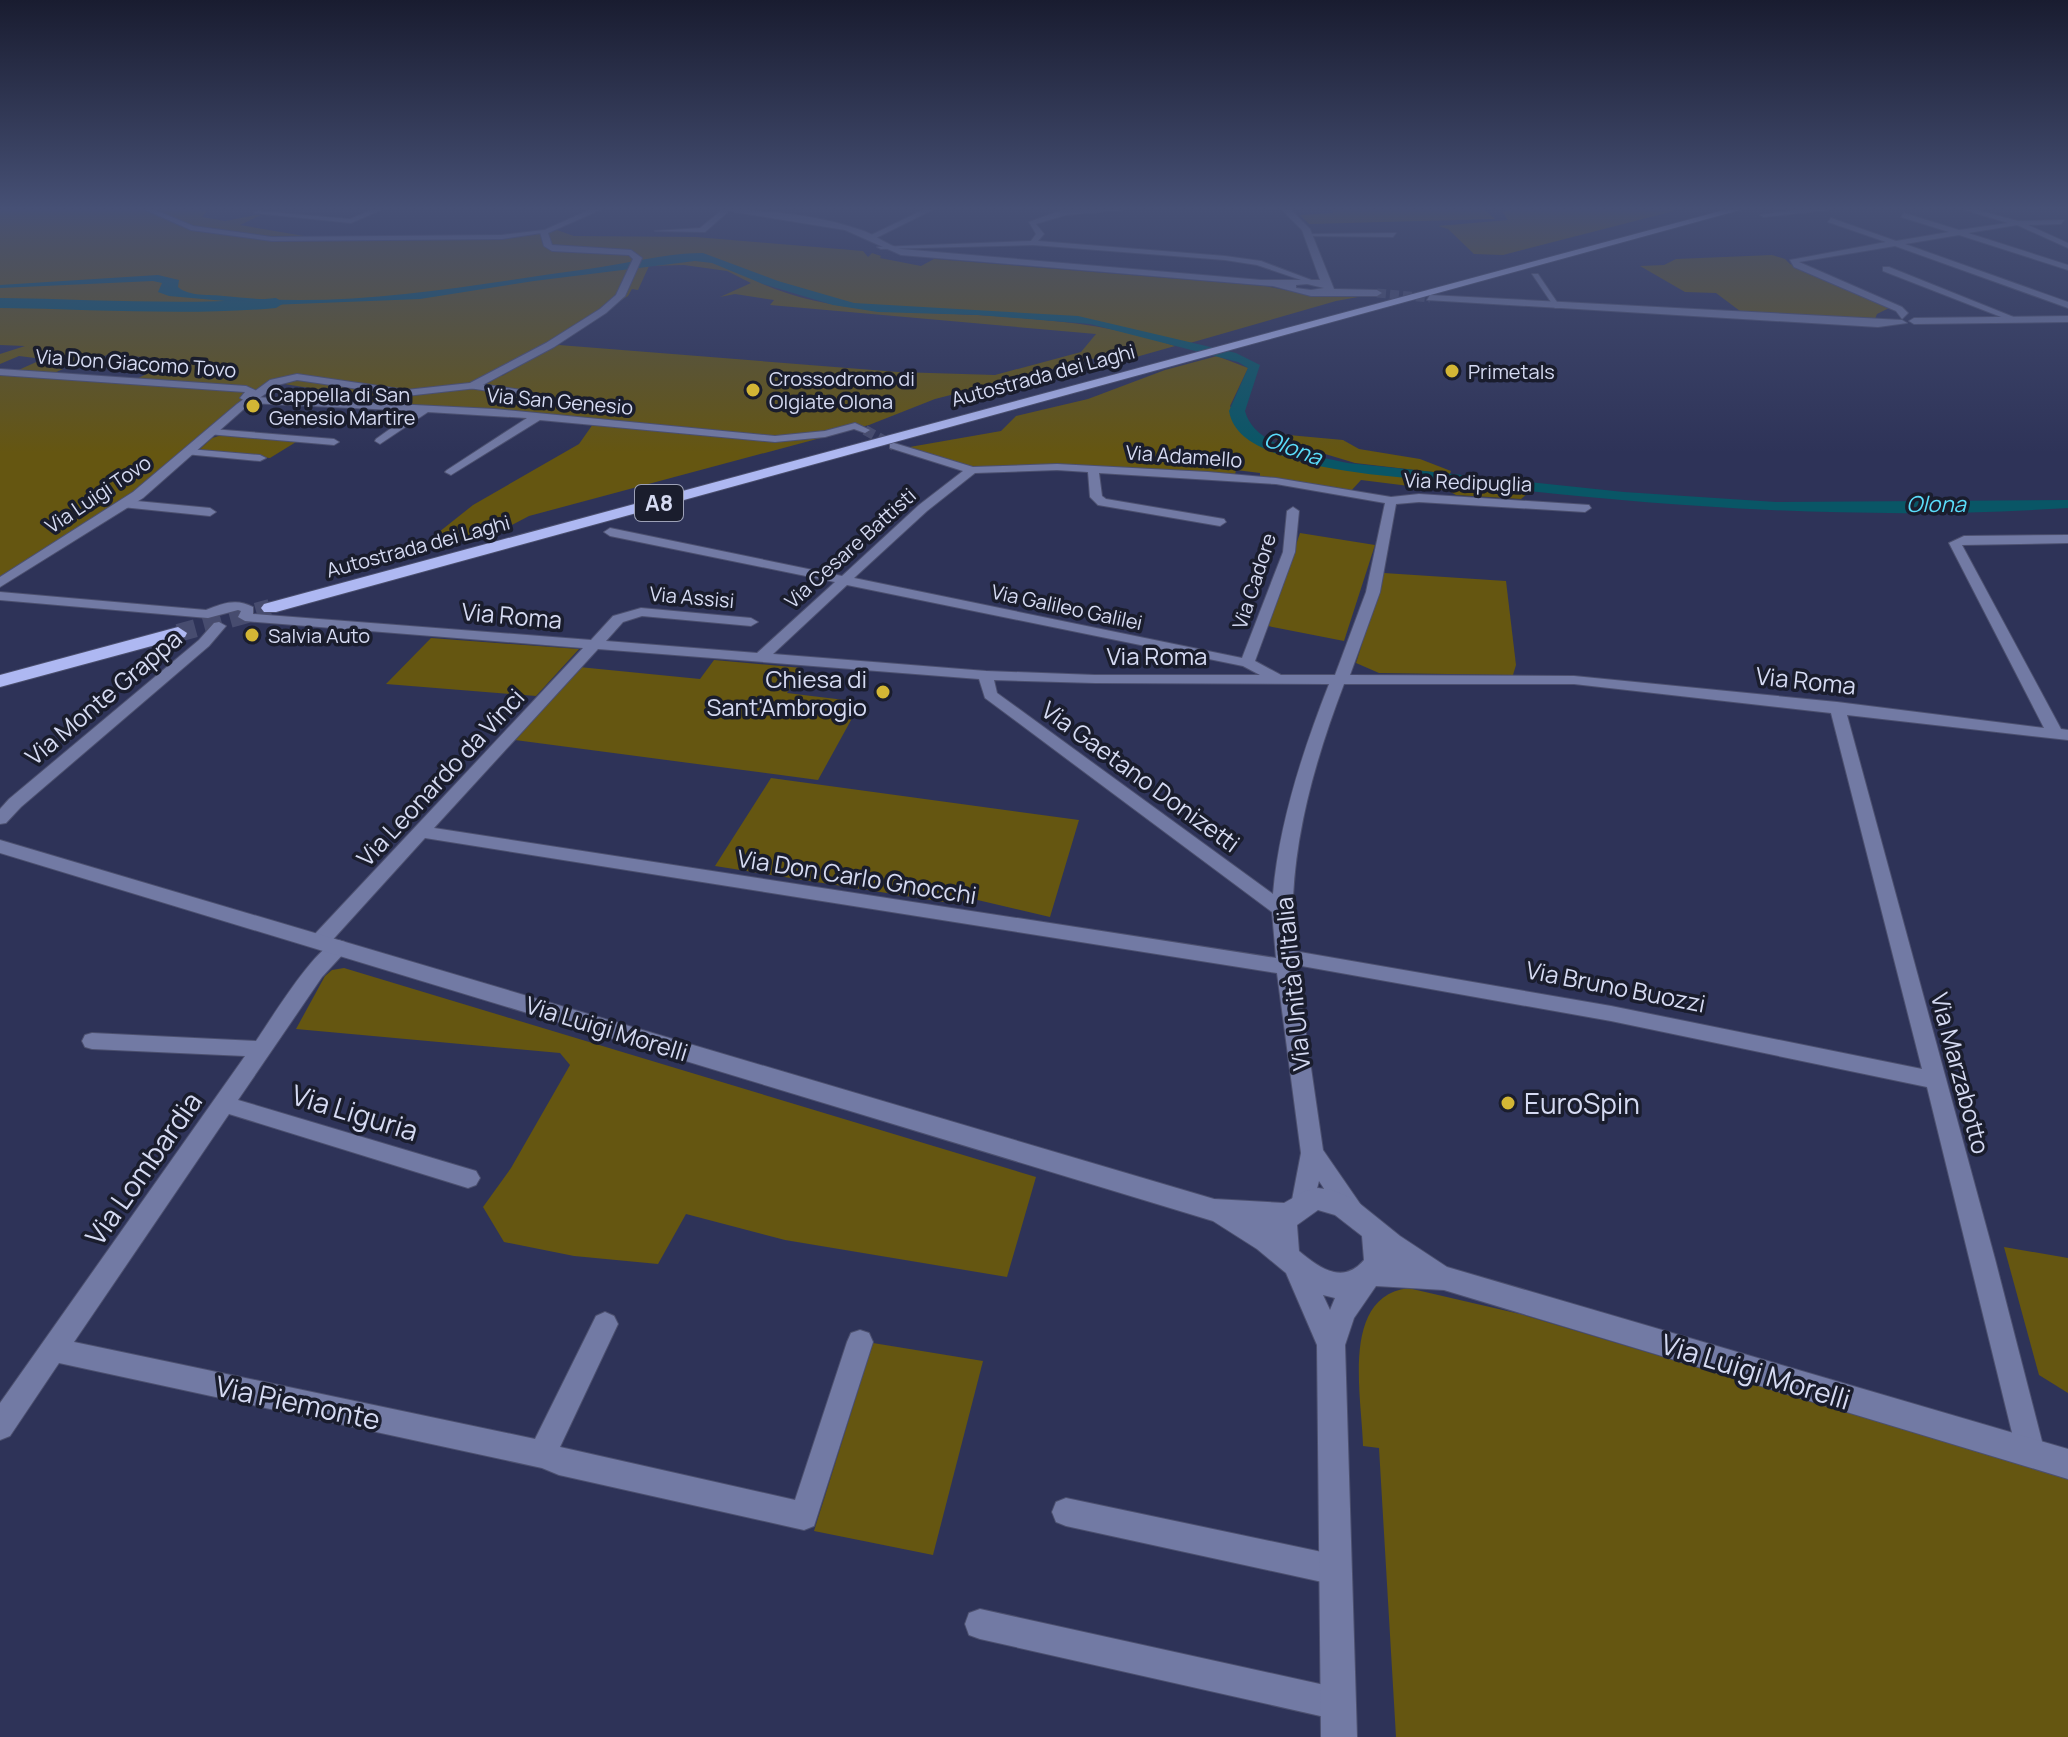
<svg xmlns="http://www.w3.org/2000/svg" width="2068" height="1737" viewBox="0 0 2068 1737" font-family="Manrope,sans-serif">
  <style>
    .green { fill: #655611; fill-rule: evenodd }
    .water { fill: #095666 }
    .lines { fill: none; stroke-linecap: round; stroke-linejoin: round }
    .river { fill: #095666; fill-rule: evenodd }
    .street-tunnel { stroke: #474c6f; stroke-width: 10; stroke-dasharray: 10 5; stroke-linecap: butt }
    .secondary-tunnel { stroke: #474c6f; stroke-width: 9; stroke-dasharray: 9 4; stroke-linecap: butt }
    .highway-tunnel { stroke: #474c6f; stroke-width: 18; stroke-dasharray: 18 9; stroke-linecap: butt }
    .street-casing { stroke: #4c506f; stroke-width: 2 }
    .secondary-casing { stroke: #4c506f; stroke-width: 2 }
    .highway-casing { stroke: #4c506f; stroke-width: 2 }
    .street { fill: #727aa4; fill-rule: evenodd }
    .secondary { fill: #727aa4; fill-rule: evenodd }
    .highway { fill: #aeb8f2; fill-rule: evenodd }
    .poi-dot { fill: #d3b635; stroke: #1a1d2d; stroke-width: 3 }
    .labels { text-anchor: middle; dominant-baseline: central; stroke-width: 7; stroke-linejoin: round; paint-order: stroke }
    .far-street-label { font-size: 20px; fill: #d5daf2; stroke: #1a1d2d }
    .far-poi-label { font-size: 20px; fill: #d5daf2; stroke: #1a1d2d; text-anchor: start }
    .far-water-label { font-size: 22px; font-style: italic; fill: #5adcfa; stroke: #1a1d2d }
    .shield { fill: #1a1d2d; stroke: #9da1b7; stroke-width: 2 }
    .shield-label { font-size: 22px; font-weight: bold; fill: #d5daf2 }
    .street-label { font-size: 24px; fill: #d5daf2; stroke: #1a1d2d }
    .poi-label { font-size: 24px; fill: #d5daf2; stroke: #1a1d2d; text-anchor: end }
    .near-poi-label { font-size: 28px; fill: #d5daf2; stroke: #1a1d2d; text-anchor: start }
    .near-street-label { font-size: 28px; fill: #d5daf2; stroke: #1a1d2d }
  </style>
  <rect width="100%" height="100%" fill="#2e3358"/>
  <g class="green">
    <path d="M0 210H199L207 211 202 217 225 221 256 215H261L240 225 310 237 506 236 554 229 574 236 696 237 863 251 868 257 872 253 881 256 880 258 921 266 934 259 1265 286 1309 295H1369L1336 301 1190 343 1063 316 872 308 756 281C827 314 902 311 977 315 1045 319 1111 324 1175 346L1129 359 1100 357 935 399 869 425 529 516 510 526 429 548V540L473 505 579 444 593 424 362 405 364 400 354 399 355 395 271 382 245 397 136 492 0 578V372H14L43 359 19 356 0 364V354L25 346 0 345ZM684 265 727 271 751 283 720 297 735 294 774 300 770 305 1096 334 1081 352 995 375 898 372 559 345 551 347 502 376 498 375 628 296 632 289 638 290 649 266ZM109 354 174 360V361L134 380 52 374 63 369 57 368 60 366 92 362Z"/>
    <path d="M1332 210H1485L1495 219 1309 224 1300 215 1333 213Z"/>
    <path d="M1512 210H1671L1674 211 1503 255 1474 254 1448 229 1438 226 1508 220 1502 211Z"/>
    <path d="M1772 255 1785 259 1790 264 1891 307 1877 314 1875 319 1740 311 1716 293 1685 292 1640 266 1664 265 1676 259Z"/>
    <path d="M1217 356 1248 368 1230 406 1249 440 1298 461 1330 467 1523 490 1526 495 1521 499 1456 495 1449 491 1361 480 1350 492 1260 478V473L1236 470 1235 475 972 468 904 448 1001 431 1016 416 1088 399 1165 370Z"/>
    <path d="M1278 434 1343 440 1359 449 1420 459 1451 471 1450 474 1355 463 1272 438Z"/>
    <path d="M222 435 296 442 270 458 198 451 212 438Z"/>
    <path d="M1300 533 1375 545 1344 641 1268 626Z"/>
    <path d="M1384 573 1506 581 1516 665 1513 675 1379 673 1356 663Z"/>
    <path d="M431 638 565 648 579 649 536 696 386 684Z"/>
    <path d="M714 660 802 668 787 693 861 702 818 780 515 740 579 667 700 679Z"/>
    <path d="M771 778 1079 820 1050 917 969 898 957 904 715 866Z"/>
    <path d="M344 968 1036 1177 1007 1277 785 1240 686 1214 658 1264 574 1256 504 1242 483 1207 511 1168 570 1065 560 1053 296 1029 325 976 332 970Z"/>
    <path d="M2004 1247 2068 1258V1393L2039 1375Z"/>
    <path d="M1408 1288 1520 1314 2068 1479V1737H1396L1379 1448 1363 1446C1362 1397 1340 1297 1408 1288Z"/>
    <path d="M873 1343 983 1361 933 1555 814 1531Z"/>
  </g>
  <path class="water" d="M703 253 778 281 854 303 1078 316 1236 353 1260 365 1245 411C1255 449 1316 455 1348 463L1624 492 1776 502 2068 500V508C1867 521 1667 508 1467 484 1405 476 1335 476 1275 453 1254 445 1233 434 1229 411L1248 368 1238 362 1090 324 978 315 878 312 833 305 763 284 712 263 695 261 534 281 420 299 270 305 169 296 158 292 162 283 153 281 0 288V285L158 275 179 280 178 287C189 297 210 294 224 296 347 310 468 285 588 269 626 264 665 253 703 253Z"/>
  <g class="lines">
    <path class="river" d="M0 298C92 299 185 306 276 298L284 303 276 308C185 316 92 309 0 308Z"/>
    <path class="street-tunnel" d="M865 430 894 446"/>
    <path class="secondary-tunnel" d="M1377 293 1430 298"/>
    <path class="highway-tunnel" d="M178 633 270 608"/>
    <g class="street-casing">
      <g id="street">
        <path d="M146 210H155L193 226 272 237 502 235 544 230 548 232 502 239 272 241 191 230Z"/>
        <path d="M371 210H381L351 223 254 213 258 211 350 219Z"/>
        <path d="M722 210H730L705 232 655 231 700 228Z"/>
        <path d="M923 210H932L874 239 867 237Z"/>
        <path d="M1062 210H1123L1066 215 1039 223 1036 224 1044 234 1038 241 1225 256 1261 261 1314 281 1310 283 1257 265 1225 260 1033 245 881 249 877 247 1031 241 1036 234 1029 222Z"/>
        <path d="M1797 210H1829L1764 217 1760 215Z"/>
        <path d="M1965 210H1977L2018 221 2064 220 2061 224 2028 225 2068 243V248L2017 225 1968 233 2068 265V270L1959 235 1905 244 2068 302V308L1895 246 1799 262 1902 307 1908 313 1902 319 1896 311 1794 267 1790 260 1886 242 1828 222 1831 218 1896 241 1949 232 1901 217 1904 213 1959 230 2008 223Z"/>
        <path d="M1396 233 1393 237 1304 236 1308 234Z"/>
        <path d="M1883 267H1889L2021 320 2014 322 1883 271Z"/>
        <path d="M1532 274H1538L1561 308H1555Z"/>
        <path d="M0 369 246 386 257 391 252 397 494 409 775 436 825 431 855 423 870 430 865 433 854 429 825 437 775 442 540 420 451 475 445 472 447 470 527 418 428 412 380 444 375 441 376 439 415 411 249 403 240 398 245 392 0 375Z"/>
        <path d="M473 383 528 391 533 394 528 397 469 388V384Z"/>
        <path d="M212 429 334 439 339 442 334 445 208 434 207 432Z"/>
        <path d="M894 443 973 467 1057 464 1208 472 1276 478 1391 497 1419 494 1589 505 1591 508 1585 512 1419 502 1396 504 1380 592 1350 675 1574 676 1837 702 2044 728 1949 543 1964 536 2068 535V543L1962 545 2061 729 2068 730V740L1847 715 1995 1259 2045 1453 2041 1463 2031 1467 2021 1463 2017 1453 1927 1087 1611 1021 1296 965 1323 1150 1363 1208 1359 1215C1339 1222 1329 1195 1319 1181L1311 1212 1303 1215 1295 1212 1291 1205 1301 1153 1277 973 425 838 327 946H313L310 941 313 936 583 648 245 621 238 617 241 611 238 610 208 618 0 600V592L206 610C223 603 237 598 253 607V614L591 640 613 616 641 608 751 618 758 622 751 626 642 616 623 622 606 641 757 653 835 582 610 536 604 532 610 528 842 576 919 505 963 471 890 448V444ZM1057 470 1088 472 1090 497 1098 505 1220 526 1226 522 1224 519 1106 499 1102 496 1099 473 1276 484 1385 503 1366 592 1335 675H1281L1255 661 1295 552 1299 511 1293 507 1287 511 1283 552 1242 658 854 578 927 511 975 473ZM847 585 1243 666 1260 675H1095L986 671 773 654ZM598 649 979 679 985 698 1272 912 1276 958 434 828ZM994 680 1095 683 1329 684C1303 750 1279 823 1273 894L997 693ZM1344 684H1574L1831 713 1922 1069 1611 1006 1294 951C1286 860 1312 768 1344 684Z"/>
        <path d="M189 449 260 455 266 458 260 461 185 454V450Z"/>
        <path d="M126 500 210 508 216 512 210 516 122 507V501Z"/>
        <path d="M219 622 226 626 209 646 21 807 6 823 0 824V809L9 799 199 640 214 623Z"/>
        <path d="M338 940 345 942 348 947 345 952 322 977 238 1100 476 1171 480 1178 476 1185 468 1188 229 1114 74 1342 535 1439 596 1316 605 1312 614 1316 618 1324 560 1447 795 1500 847 1342 851 1333 860 1330 869 1333 873 1342 814 1526 804 1530 559 1475 542 1468 59 1363 10 1436 0 1440V1403L245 1056 92 1049 85 1047 82 1041 85 1035 92 1033 256 1041C271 1019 315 947 338 940Z"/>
        <path d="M1066 1498 1336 1555 1346 1560 1351 1570 1346 1580 1336 1585 1066 1526 1056 1522 1052 1512 1056 1502Z"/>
        <path d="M980 1609 1338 1688 1349 1693 1354 1704 1349 1715 1338 1720 980 1639 969 1635 965 1624 969 1613Z"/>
      </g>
    </g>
    <g class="secondary-casing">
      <g id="secondary">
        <path d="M589 210H600L548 233 552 245 631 250 642 258 625 296 606 313 554 347 477 388 406 396 297 380 278 385 245 408 143 498 0 587V577L133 492 237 404 270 380 297 374 406 390 470 383 546 343 600 309 616 295 633 259 629 255 552 251 544 246 540 232Z"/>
        <path d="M722 210C768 210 817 215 861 230 876 235 887 245 901 249L1261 280H1320L1302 230 1282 210H1291L1310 229 1334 289 1377 290 1382 293 1377 296H1311L1273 286 901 255 845 230ZM1307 284 1324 288 1311 290 1296 288V285Z"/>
        <path d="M1430 295 1902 320 1907 323 1878 327 1427 300Z"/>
        <path d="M2068 316V322L1914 324 1909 321 1914 318Z"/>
        <path d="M0 840 1214 1199 1284 1203 1305 1191 1318 1188 1332 1190 1354 1199 1400 1236 1447 1267 2068 1449V1479L1444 1290 1376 1286 1354 1318 1345 1345 1357 1737H1321L1317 1345 1286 1273 1257 1249 1213 1221 0 853ZM1318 1210 1335 1215 1362 1236 1364 1260C1343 1285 1319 1268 1299 1251L1297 1225ZM1323 1295 1335 1298 1330 1310Z"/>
      </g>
    </g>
    <g class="highway-casing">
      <g id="highway">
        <path d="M1724 210H1740L276 612H264L261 608 264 604Z"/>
        <path d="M178 627 187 633 185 637 0 687V675Z"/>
      </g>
    </g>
    <use href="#street" class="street"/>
    <use href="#secondary" class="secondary"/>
    <use href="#highway" class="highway"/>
  </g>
  <linearGradient id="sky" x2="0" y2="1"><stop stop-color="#191c30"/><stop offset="0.46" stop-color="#465075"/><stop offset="1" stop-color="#465075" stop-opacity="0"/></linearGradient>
  <rect width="2068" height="453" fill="url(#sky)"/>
  <g class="poi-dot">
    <circle cx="1452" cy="371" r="8"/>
    <circle cx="753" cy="390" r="8"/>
    <circle cx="253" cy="406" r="8"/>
    <circle cx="252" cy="635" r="8"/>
    <circle cx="883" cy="692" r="8"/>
    <circle cx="1508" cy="1103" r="8"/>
  </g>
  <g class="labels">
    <g class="far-street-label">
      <text transform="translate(136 363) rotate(4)">Via Don Giacomo Tovo</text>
      <text transform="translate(1043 375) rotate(-15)">Autostrada dei Laghi</text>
      <text transform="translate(560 401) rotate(5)">Via San Genesio</text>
      <text transform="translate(1184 456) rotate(4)">Via Adamello</text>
      <text transform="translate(1468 482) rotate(2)">Via Redipuglia</text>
      <text transform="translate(98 494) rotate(-34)">Via Luigi Tovo</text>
      <text transform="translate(418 546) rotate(-15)">Autostrada dei Laghi</text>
      <text transform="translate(850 548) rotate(-42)">Via Cesare Battisti</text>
      <text transform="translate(1254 581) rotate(-72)">Via Cadore</text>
      <text transform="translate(692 597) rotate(5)">Via Assisi</text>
      <text transform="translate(1067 607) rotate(12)">Via Galileo Galilei</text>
    </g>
    <g class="far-poi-label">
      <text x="1468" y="371">Primetals</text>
      <text x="769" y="378">Crossodromo di<tspan x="769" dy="23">Olgiate Olona</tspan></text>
      <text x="269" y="394">Cappella di San<tspan x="269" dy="23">Genesio Martire</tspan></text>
      <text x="268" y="635">Salvia Auto</text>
    </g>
    <g class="far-water-label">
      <text transform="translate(1293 448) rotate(20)">Olona</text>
      <text x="1936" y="504">Olona</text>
    </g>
    <rect class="shield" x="635" y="485" width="48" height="36" rx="6"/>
    <g class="shield-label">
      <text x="659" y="503">A8</text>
    </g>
    <g class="street-label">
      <text transform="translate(512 615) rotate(5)">Via Roma</text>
      <text x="1157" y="655">Via Roma</text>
      <text transform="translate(1806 680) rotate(6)">Via Roma</text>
      <text transform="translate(103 697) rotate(-40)">Via Monte Grappa</text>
      <text transform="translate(1141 776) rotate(36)">Via Gaetano Donizetti</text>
      <text transform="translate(440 777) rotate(-47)">Via Leonardo da Vinci</text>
      <text transform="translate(857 876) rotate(9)">Via Don Carlo Gnocchi</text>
      <text transform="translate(1292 984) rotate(-96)">Via Unità d'Italia</text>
      <text transform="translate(1616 986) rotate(11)">Via Bruno Buozzi</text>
      <text transform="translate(607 1028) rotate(17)">Via Luigi Morelli</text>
      <text transform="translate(1961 1073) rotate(75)">Via Marzabotto</text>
    </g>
    <g class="poi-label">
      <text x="867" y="678">Chiesa di<tspan x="867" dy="28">Sant'Ambrogio</tspan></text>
    </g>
    <g class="near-poi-label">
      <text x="1524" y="1103">EuroSpin</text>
    </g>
    <g class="near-street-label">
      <text transform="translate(355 1112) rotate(17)">Via Liguria</text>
      <text transform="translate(143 1168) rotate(-55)">Via Lombardia</text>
      <text transform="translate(1756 1371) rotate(17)">Via Luigi Morelli</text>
      <text transform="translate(298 1402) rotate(12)">Via Piemonte</text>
    </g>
  </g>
</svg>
